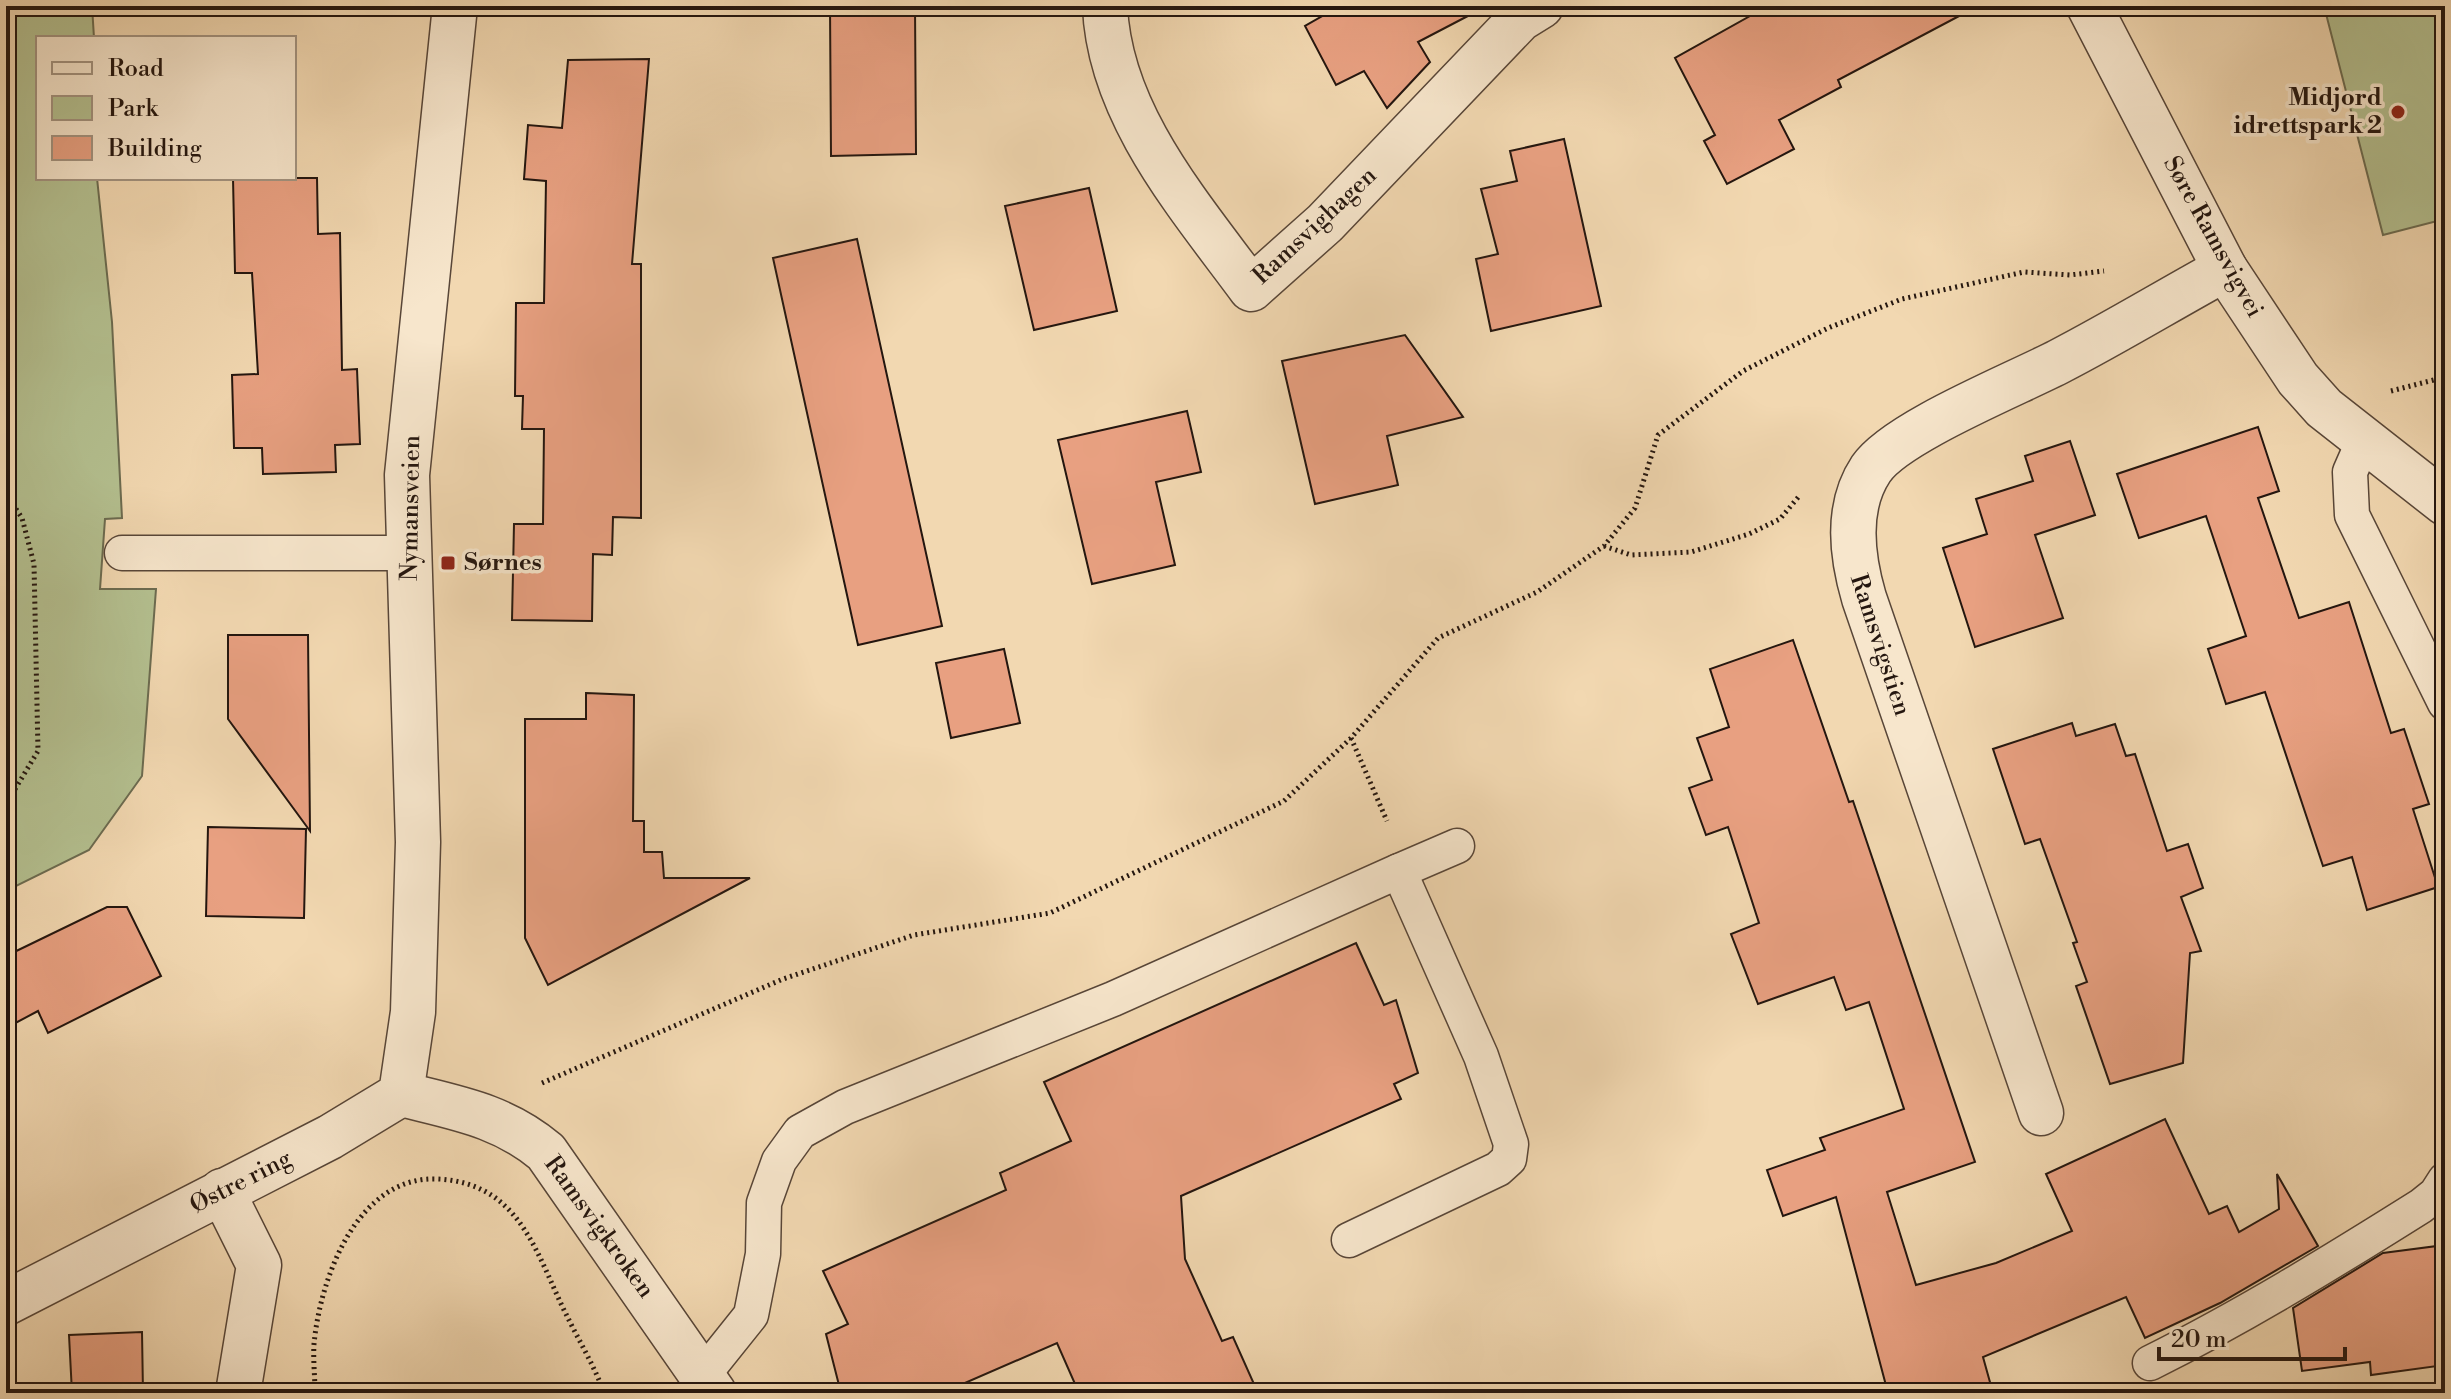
<svg xmlns="http://www.w3.org/2000/svg" width="2451" height="1399" viewBox="0 0 2451 1399" font-family="'Libre Bodoni',serif">
  <style>
    .green { fill: #b4c090; stroke: #6c6b50; stroke-width: 2 }
    .building { fill: #e8a081; stroke: #24160f; stroke-width: 2 }
    .lines { fill: none; stroke-linecap: round; stroke-linejoin: round }
    .service-casing { stroke: #584638; stroke-width: 37 }
    .minor-casing { stroke: #584638; stroke-width: 47 }
    .tertiary-casing { stroke: #584638; stroke-width: 47 }
    .path { stroke: #24160f; stroke-width: 5; stroke-dasharray: 2 4; stroke-linecap: butt }
    .service { stroke: #f7e6cc; stroke-width: 34 }
    .minor { stroke: #f7e6cc; stroke-width: 44 }
    .tertiary { stroke: #f7e6cc; stroke-width: 44 }
    .poi-dot { fill: #8f2418; stroke: #f7e6cc; stroke-width: 3 }
    .labels { text-anchor: middle; dominant-baseline: central; stroke-width: 7; stroke-linejoin: round; paint-order: stroke }
    .poi-label { font-size: 24px; font-weight: bold; fill: #24160f; stroke: #f7e6cc; text-anchor: end }
    .street-label { font-size: 24px; fill: #24160f; stroke: #f7e6cc }
  </style>
  <rect width="100%" height="100%" fill="#f2d8b1"/>
  <filter id="stains"><feTurbulence type="fractalNoise" baseFrequency=".0025" numOctaves="4"/><feColorMatrix values="0 0 0 0 .2 0 0 0 0 .09 0 0 0 0 .02 0 0 0 .5 -.17"/></filter>
  <radialGradient id="worn" r=".72"><stop offset=".6" stop-color="#630" stop-opacity="0"/><stop offset="1" stop-color="#630" stop-opacity=".3"/></radialGradient>
  <g class="green">
    <path d="M6 6H92L94 38H38V178H97L112 322 122 518 105 519 100 589H156L142 776 89 850 6 891Z"/>
    <path d="M2324 6H2445V219L2383 235Z"/>
  </g>
  <g class="building">
    <path d="M830 6H915L916 154 831 156Z"/>
    <path d="M1340 6H1487L1418 42 1430 62 1387 108 1364 71 1336 85 1305 26Z"/>
    <path d="M1768 6H1978L1838 80 1841 87 1779 120 1794 149 1727 184 1704 141 1715 135 1675 58Z"/>
    <path d="M649 59 632 264H641V518L613 517 612 555 593 554 592 621 512 620 514 524H543L544 429H522L523 396H515L516 303H544L546 181 524 179 528 125 562 128 568 60Z"/>
    <path d="M1564 139 1601 306 1491 331 1476 259 1498 254 1481 189 1517 181 1510 151Z"/>
    <path d="M233 178H317L318 234 340 233 342 370 357 369 360 444 335 445 336 472 263 474 262 448H234L232 375 258 374 252 273H235Z"/>
    <path d="M1089 188 1117 311 1034 330 1005 206Z"/>
    <path d="M857 239 942 626 858 645 773 258Z"/>
    <path d="M1405 335 1463 417 1387 436 1398 485 1315 504 1282 361Z"/>
    <path d="M1187 411 1201 472 1156 482 1175 565 1092 584 1058 440Z"/>
    <path d="M2258 427 2279 491 2258 498 2299 618 2349 602 2391 733 2404 729 2429 804 2413 809 2438 887 2367 910 2352 857 2323 866 2265 692 2226 704 2208 649 2246 636 2206 516 2139 538 2117 474Z"/>
    <path d="M2070 441 2095 515 2035 535 2063 618 1975 647 1943 548 1987 534 1976 499 2033 481 2025 456Z"/>
    <path d="M228 635H308L310 831 228 719Z"/>
    <path d="M1793 640 1849 802 1853 801 1975 1162 1887 1192 1916 1285 1996 1263 2072 1231 2046 1174 2165 1119 2209 1214 2227 1206 2239 1232 2279 1209 2277 1174 2318 1246 2220 1303 2145 1338 2126 1297 1983 1357 1993 1393H1888L1836 1197 1783 1216 1767 1170 1825 1150 1820 1138 1904 1109 1869 1002 1846 1010 1834 977 1758 1004 1731 934 1759 923 1728 827 1706 835 1689 788 1712 780 1697 738 1729 727 1710 669Z"/>
    <path d="M1004 649 1020 723 951 738 936 663Z"/>
    <path d="M586 693 634 695 633 821H644V852H662L664 878H750L548 985 525 938V719H586Z"/>
    <path d="M2072 723 2076 736 2115 724 2126 756 2135 754 2167 851 2188 844 2203 888 2181 897 2201 951 2190 953 2183 1063 2110 1084 2076 986 2087 982 2073 943 2077 942 2040 839 2025 844 1993 749Z"/>
    <path d="M208 827 306 829 304 918 206 916Z"/>
    <path d="M107 907H127L161 976 48 1033 38 1011 6 1028V956Z"/>
    <path d="M1356 943 1384 1005 1396 1000 1418 1073 1394 1084 1401 1099 1181 1196 1185 1259 1222 1341 1233 1337 1258 1393H1079L1057 1343 942 1393H841L826 1334 848 1324 823 1271 1006 1190 1000 1173 1071 1141 1044 1082Z"/>
    <path d="M2445 1245V1365L2371 1375 2370 1362 2302 1371 2293 1308 2383 1253Z"/>
    <path d="M142 1332 143 1393H72L69 1335Z"/>
  </g>
  <g class="lines">
    <g class="service-casing">
      <g id="service">
        <path d="M2364 440 2350 472 2352 515 2445 703"/>
        <path d="M122 553H409"/>
        <path d="M1399 871 1457 846"/>
        <path d="M2150 1363C2244 1316 2332 1262 2421 1206L2436 1194 2445 1180"/>
        <path d="M703 1375 751 1315 763 1254 764 1203 779 1161 800 1132 845 1107 1113 999 1399 871 1481 1056 1511 1144 1509 1159 1498 1169 1349 1240"/>
      </g>
    </g>
    <g class="minor-casing">
      <g id="minor">
        <path d="M1105 6C1109 114 1190 206 1251 289L1325 223 1520 19 1541 6"/>
        <path d="M2089 6 2225 269 2298 379 2324 408 2445 503"/>
        <path d="M401 1094C456 1108 502 1115 546 1152L714 1393"/>
        <path d="M2041 1113 1864 598C1852 557 1845 508 1871 469 1896 432 2016 384 2060 361 2116 332 2170 299 2225 269"/>
        <path d="M222 1191 259 1265 238 1393"/>
      </g>
    </g>
    <g class="tertiary-casing">
      <path id="tertiary" d="M6 1303 330 1137 401 1094 413 1012 418 842 407 475 455 6"/>
    </g>
    <g class="path">
      <path d="M6 272 10 336 6 394"/>
      <path d="M2391 391 2445 377"/>
      <path d="M6 494 22 518 34 564 38 751 6 804"/>
      <path d="M1604 546 1631 555 1691 552 1749 534 1780 519 1800 495"/>
      <path d="M1351 738 1387 821"/>
      <path d="M542 1083 783 979 914 935 1050 913 1284 801 1351 738 1438 638 1537 592 1604 546 1635 508 1658 435 1743 371 1828 328 1902 299 2024 272 2070 275 2104 271"/>
      <path d="M315 1393C315 1377 313 1360 314 1344 320 1279 357 1175 438 1179 462 1180 486 1188 504 1205 534 1232 549 1281 567 1316 579 1341 595 1367 604 1393"/>
    </g>
    <use href="#service" class="service"/>
    <use href="#minor" class="minor"/>
    <use href="#tertiary" class="tertiary"/>
  </g>
  <g class="poi-dot">
    <circle cx="2398" cy="112" r="8"/>
    <rect x="440" y="555" width="16" height="16" rx="4"/>
  </g>
  <g class="labels">
    <g class="poi-label">
      <text x="2382" y="98">Midjord<tspan x="2382" dy="28">idrettspark 2</tspan></text>
      <text x="464" y="563" text-anchor="start">Sørnes</text>
    </g>
    <g class="street-label">
      <text transform="translate(1315 226) rotate(-43)">Ramsvighagen</text>
      <text transform="translate(2213 237) rotate(61)">Søre Ramsvigvei</text>
      <text transform="translate(411 508) rotate(-89)">Nymansveien</text>
      <text transform="translate(1880 645) rotate(72)">Ramsvigstien</text>
      <text transform="translate(241 1182) rotate(-27)">Østre ring</text>
      <text transform="translate(599 1227) rotate(54)">Ramsvigkroken</text>
    </g>
  </g>
  <rect width="2451" height="1399" fill="none" stroke="#f2d8b1" stroke-width="32"/>
  <rect x="8" y="8" width="2435" height="1383" fill="none" stroke="#24160f" stroke-width="4"/>
  <rect x="16" y="16" width="2419" height="1367" fill="none" stroke="#24160f" stroke-width="2"/>
  <rect x="36" y="36" width="260" height="144" fill="#f7e6cc" stroke="#a39380" stroke-width="2"/>
  <rect x="52" y="62" width="40" height="12" fill="#f7e6cc" stroke="#a39380" stroke-width="2"/>
  <text x="108" y="76" font-size="24" fill="#24160f">Road</text>
  <rect x="52" y="96" width="40" height="24" fill="#b4c090" stroke="#a39380" stroke-width="2"/>
  <text x="108" y="116" font-size="24" fill="#24160f">Park</text>
  <rect x="52" y="136" width="40" height="24" fill="#e8a081" stroke="#a39380" stroke-width="2"/>
  <text x="108" y="156" font-size="24" fill="#24160f">Building</text>
  <path d="M2159 1347v12h186v-12" fill="none" stroke="#24160f" stroke-width="4"/>
  <text x="2171" y="1347" font-size="24" fill="#24160f" stroke="#f7e6cc" stroke-width="6" paint-order="stroke">20 m</text>
  <rect width="100%" height="100%" filter="url(#stains)"/>
  <rect width="100%" height="100%" fill="url(#worn)"/>
</svg>
